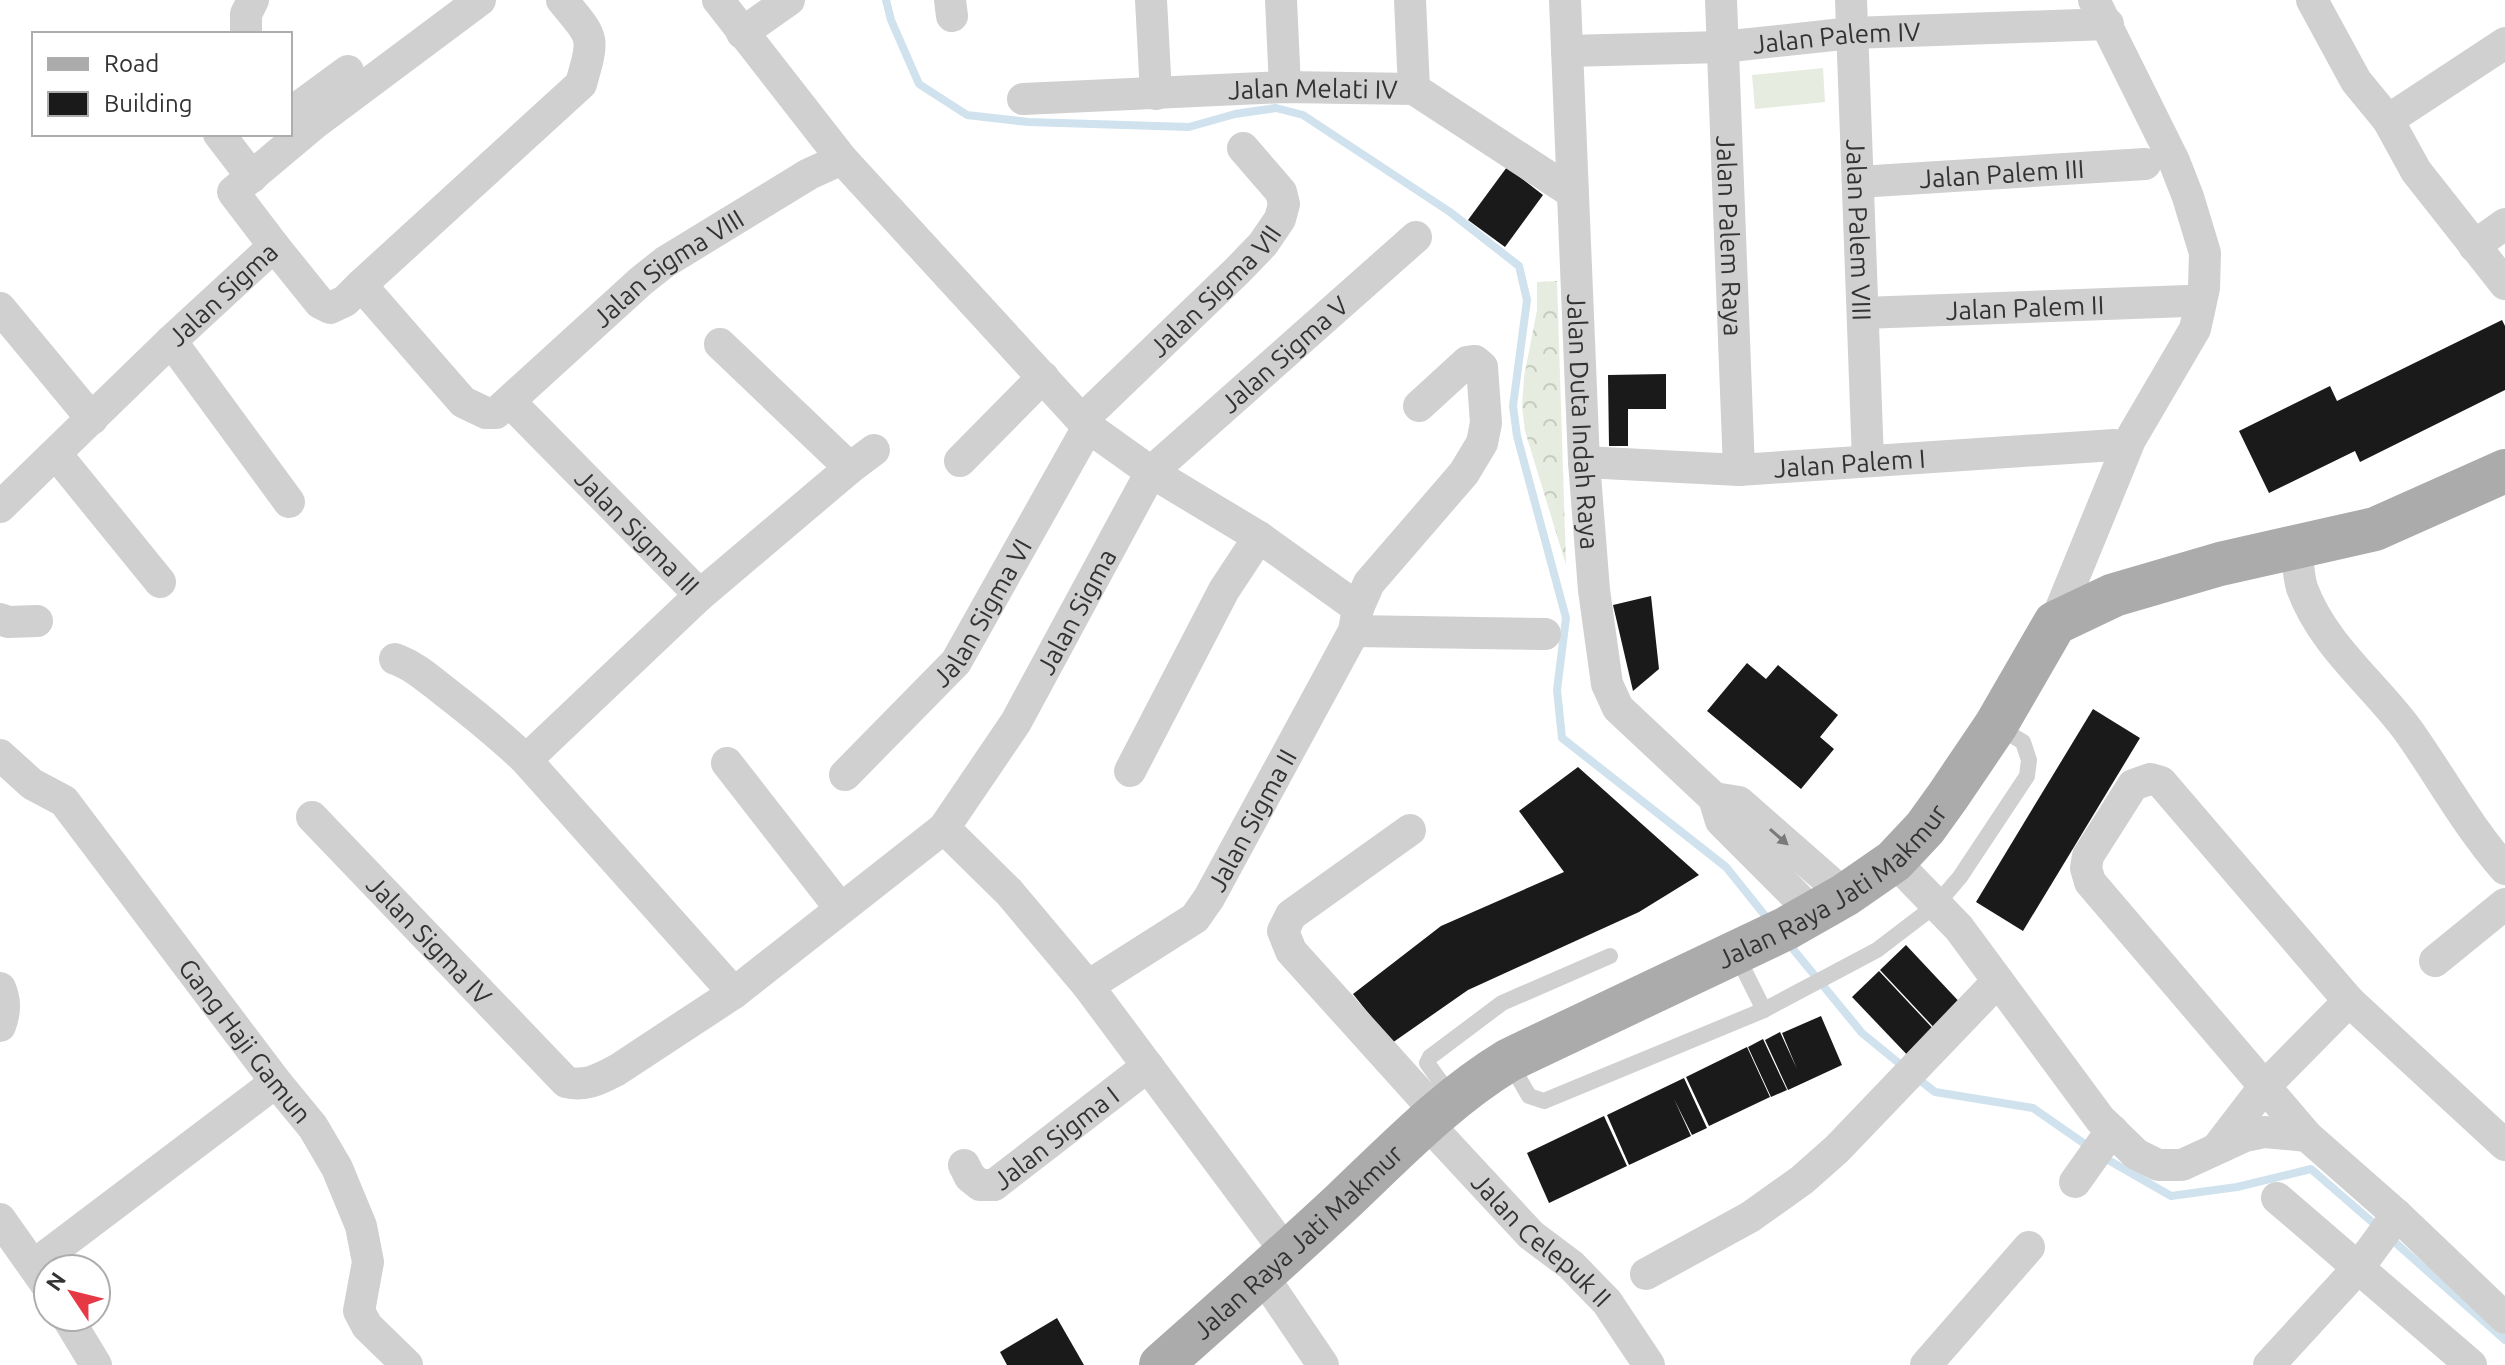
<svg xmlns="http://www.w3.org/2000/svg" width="2505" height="1365" viewBox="0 0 2505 1365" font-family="Ubuntu,sans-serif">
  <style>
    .green { fill: #e6ecdf }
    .park { fill: url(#park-crowns) }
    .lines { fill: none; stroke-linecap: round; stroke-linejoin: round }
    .stream { stroke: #cfe2ee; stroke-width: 8 }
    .building { fill: #1a1a1a }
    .service { stroke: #d0d0d0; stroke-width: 16 }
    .minor { stroke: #d0d0d0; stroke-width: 32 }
    .primary { stroke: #ababab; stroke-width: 44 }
    .oneway { fill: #7a7a7a }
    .labels { text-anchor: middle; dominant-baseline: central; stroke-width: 8; stroke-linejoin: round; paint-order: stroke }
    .street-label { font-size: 26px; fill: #333; stroke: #fff }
  </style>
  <defs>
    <pattern id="park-crowns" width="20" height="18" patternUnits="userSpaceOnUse" patternTransform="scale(2)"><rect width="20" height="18" fill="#e6ecdf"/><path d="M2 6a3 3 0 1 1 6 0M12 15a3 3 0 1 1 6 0" fill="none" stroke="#c6cbc0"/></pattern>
  </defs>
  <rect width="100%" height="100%" fill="#fff"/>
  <path class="green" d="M1823 68 1825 102 1755 109 1752 75Z"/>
  <path class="park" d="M1557 281 1566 565 1525 431 1522 407 1524 377 1537 310V282Z"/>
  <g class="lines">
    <g class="stream">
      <path d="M886 0 891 20 919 84 967 115 1028 122 1189 127 1235 114 1276 108 1303 115 1450 212 1519 266 1527 300 1513 406 1517 436 1566 618 1557 690 1562 738 1726 867 1771 923"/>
      <path d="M1788 943 1862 1033 1906 1069"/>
      <path d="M1917 1078 1935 1092 2033 1108 2092 1149"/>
      <path d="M2103 1157 2171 1196 2237 1187 2311 1169 2379 1228"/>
      <path d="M2389 1237 2505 1340"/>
    </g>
  </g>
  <g class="building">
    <path d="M1507 167 1543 195 1505 247 1468 220Z"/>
    <path d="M2502 320 2505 326V390L2360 462 2355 451 2269 493 2239 431 2330 386 2337 401Z"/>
    <path d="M1666 374V409H1628V446H1609L1608 375Z"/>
    <path d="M1651 596 1659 669 1633 691 1613 605Z"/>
    <path d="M1747 663 1766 679 1778 665 1838 715 1820 737 1834 749 1801 789 1707 711Z"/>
    <path d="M2093 709 2140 738 2023 931 1976 902Z"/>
    <path d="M1578 767 1699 875 1639 912 1468 990 1392 1043 1353 994 1441 926 1564 872 1519 811Z"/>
    <path d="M1906 945 1966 1009 1940 1034 1880 970Z"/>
    <path d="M1879 971 1939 1035 1913 1061 1852 997Z"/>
    <path d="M1821 1016 1842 1065 1788 1090 1765 1040 1780 1032 1797 1069 1782 1033Z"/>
    <path d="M1763 1039 1787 1090 1771 1097 1748 1047Z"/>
    <path d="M1747 1047 1770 1097 1709 1126 1686 1077Z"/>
    <path d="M1684 1078 1707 1128 1692 1135 1674 1099 1691 1136 1629 1165 1607 1115Z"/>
    <path d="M1604 1116 1627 1166 1549 1203 1527 1153Z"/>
    <path d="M1057 1318 1084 1365H1007L1000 1352Z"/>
  </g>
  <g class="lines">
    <g class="service">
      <path d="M1736 954 1764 1010"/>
      <path d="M1510 1063 1529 1096 1544 1101 1764 1010 1877 950 1936 905 1960 877 2027 776 2029 760 2023 742 1997 726"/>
      <path d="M1453 1099 1427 1063 1430 1057 1502 1003 1610 956"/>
    </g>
    <g class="minor">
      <path id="s1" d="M562 0C594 39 595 35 581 84L361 285 463 402 486 413H496L641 281 665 262 809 174 842 159"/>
      <path d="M718 0 842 159 1088 427 1151 472 1259 537 1358 608"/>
      <path d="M950 0 952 16"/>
      <path d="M1151 0 1156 94"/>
      <path d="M1281 0 1285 87"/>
      <path d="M1410 0 1414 89"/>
      <path id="s2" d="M1565 0 1584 462 1594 590 1607 684 1618 708 1714 798 1721 821 1813 913"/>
      <path id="s3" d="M1721 0 1739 470"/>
      <path id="s4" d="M1851 0 1868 461"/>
      <path d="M2312 0 2356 81 2388 120 2416 171 2505 284"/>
      <path d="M742 33 789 0"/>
      <path d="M246 34V14L253 0"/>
      <path id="s5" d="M1567 51 1722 47 1852 33 2108 24"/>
      <path id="s6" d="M1023 99 1285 87 1414 89 1573 193"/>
      <path d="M299 107 348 71"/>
      <path d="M2388 120 2505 43"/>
      <path d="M219 134 252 177"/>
      <path id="s7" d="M1858 182 2145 164"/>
      <path d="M274 246 320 303 330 308 345 301 361 285"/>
      <path d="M2474 246 2505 224"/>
      <path d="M0 308 92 419"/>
      <path id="s8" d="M1863 313 2187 301"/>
      <path d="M171 341 289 502"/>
      <path d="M720 344 850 468"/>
      <path id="s9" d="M510 402 700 595"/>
      <path id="s10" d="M1083 419 1238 270 1263 244 1280 219 1284 204 1281 192 1243 148"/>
      <path d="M56 454 160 582"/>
      <path d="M960 461 1043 377"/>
      <path id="s11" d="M1584 462 1739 470 2114 445"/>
      <path id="s12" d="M0 507 171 341 274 246 233 192 314 124 480 0"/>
      <path d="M2296 546C2298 559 2298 575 2302 588 2323 645 2372 682 2407 729 2440 775 2467 826 2505 869"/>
      <path d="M0 619 8 622 37 621"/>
      <path d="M2055 623 2130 440 2195 329 2204 288 2205 253 2188 197 2174 161 2094 0"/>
      <path d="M1354 631 1545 634"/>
      <path d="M395 659C415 666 431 681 448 694 475 715 501 736 526 760L734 993"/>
      <path id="s13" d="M0 755 32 784 64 801 276 1082 313 1127 337 1168 361 1226 368 1262 359 1311 367 1326 407 1365"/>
      <path d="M526 760 700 595 850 468 874 450"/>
      <path d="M727 763 840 908"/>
      <path d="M1130 771 1224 590 1259 537"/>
      <path id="s14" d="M845 775 956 662 1088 427"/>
      <path d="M1714 798 1739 802 1845 895"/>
      <path id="s15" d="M312 817 566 1082C586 1087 600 1079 617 1070L734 993 944 828 1016 722 1151 472 1416 237"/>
      <path d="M944 828 1009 892 1088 986 1287 1253"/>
      <path d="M1410 830 1291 915 1283 931 1291 951 1438 1114"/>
      <path d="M1894 861 1959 928 2100 1119 2136 1154 2158 1165H2182L2245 1136 2264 1132 2307 1136 2397 1215 2505 1318"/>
      <path d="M2435 961 2505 904"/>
      <path id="s16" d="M1088 986 1195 918 1209 898 1354 631 1358 608 1369 583 1464 473 1482 443 1486 423 1482 367 1475 361 1467 362 1419 406"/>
      <path d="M0 988C6 1001 5 1013 0 1026"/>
      <path id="s17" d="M1427 1123 1531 1235 1571 1265 1607 1302 1649 1365"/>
      <path d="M2307 1136 2090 882 2086 868 2088 856 2133 785 2150 779 2161 782 2349 1001 2505 1145"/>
      <path d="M2218 1147 2264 1087 2349 1001"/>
      <path id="s18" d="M964 1165 970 1177 980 1185H994L1148 1066"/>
      <path d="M2075 1182 2112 1130"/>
      <path d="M2277 1198 2471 1365"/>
      <path d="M0 1219 48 1287"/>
      <path d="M34 1265 276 1082"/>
      <path d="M1646 1274 1750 1217 1802 1180 1837 1149 1998 981"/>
      <path d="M1262 1275 1323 1365"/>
      <path d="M67 1317 96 1365"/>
      <path d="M1926 1365 2029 1247"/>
      <path d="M2269 1365 2359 1267 2397 1215"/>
    </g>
    <path class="primary" id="s19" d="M1161 1365C1222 1311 1283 1257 1342 1202 1395 1152 1446 1098 1509 1060L1787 928 1845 895 1894 861 1925 828 1948 796 1996 725 2055 623 2114 595 2220 564 2375 529 2505 471"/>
  </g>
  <defs><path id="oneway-solid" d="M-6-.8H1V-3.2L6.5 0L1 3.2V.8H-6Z" transform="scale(2)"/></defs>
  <use class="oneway" href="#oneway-solid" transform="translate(1779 837) rotate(41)"/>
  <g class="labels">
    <g class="street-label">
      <text stroke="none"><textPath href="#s5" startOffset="270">Jalan Palem IV</textPath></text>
      <text stroke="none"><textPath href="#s6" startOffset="290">Jalan Melati IV</textPath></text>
      <text stroke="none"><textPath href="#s7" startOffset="144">Jalan Palem III</textPath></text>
      <text stroke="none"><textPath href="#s4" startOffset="230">Jalan Palem VIII</textPath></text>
      <text stroke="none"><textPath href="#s3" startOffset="236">Jalan Palem Raya</textPath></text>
      <text stroke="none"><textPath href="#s1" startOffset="808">Jalan Sigma VIII</textPath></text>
      <text stroke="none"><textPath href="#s10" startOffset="184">Jalan Sigma VII</textPath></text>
      <text stroke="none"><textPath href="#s12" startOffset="308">Jalan Sigma</textPath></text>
      <text stroke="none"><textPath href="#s8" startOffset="162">Jalan Palem II</textPath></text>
      <text stroke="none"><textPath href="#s15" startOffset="1418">Jalan Sigma V</textPath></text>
      <text stroke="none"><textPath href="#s2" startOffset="422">Jalan Duta Indah Raya</textPath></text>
      <text stroke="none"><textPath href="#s11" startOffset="266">Jalan Palem I</textPath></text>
      <text stroke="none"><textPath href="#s9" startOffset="182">Jalan Sigma III</textPath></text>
      <text stroke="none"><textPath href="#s14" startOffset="214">Jalan Sigma VI</textPath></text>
      <text stroke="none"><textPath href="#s15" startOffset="1082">Jalan Sigma</textPath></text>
      <text stroke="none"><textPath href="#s16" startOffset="240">Jalan Sigma II</textPath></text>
      <text stroke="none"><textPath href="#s19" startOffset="832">Jalan Raya Jati Makmur</textPath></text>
      <text stroke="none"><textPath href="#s15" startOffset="170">Jalan Sigma IV</textPath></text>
      <text stroke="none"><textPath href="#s13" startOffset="380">Gang Haji Gamun</textPath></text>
      <text stroke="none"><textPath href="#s18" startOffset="118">Jalan Sigma I</textPath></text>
      <text stroke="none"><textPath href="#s17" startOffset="164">Jalan Celepuk II</textPath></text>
      <text stroke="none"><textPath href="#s19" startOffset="184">Jalan Raya Jati Makmur</textPath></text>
    </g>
  </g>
  <rect x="32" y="32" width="260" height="104" fill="#ffffff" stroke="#adadad" stroke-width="2"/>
  <rect x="48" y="58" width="40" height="12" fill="#ababab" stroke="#adadad" stroke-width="2"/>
  <text x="104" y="72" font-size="24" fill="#333333">Road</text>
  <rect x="48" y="92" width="40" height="24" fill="#1a1a1a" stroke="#adadad" stroke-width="2"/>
  <text x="104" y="112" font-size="24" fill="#333333">Building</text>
  <g transform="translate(72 1293) rotate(305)"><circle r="38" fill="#ffffff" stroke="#adadad" stroke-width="2"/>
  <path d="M0-6L14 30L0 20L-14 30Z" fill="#e63946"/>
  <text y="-12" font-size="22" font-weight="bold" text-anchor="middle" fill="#333333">N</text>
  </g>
</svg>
